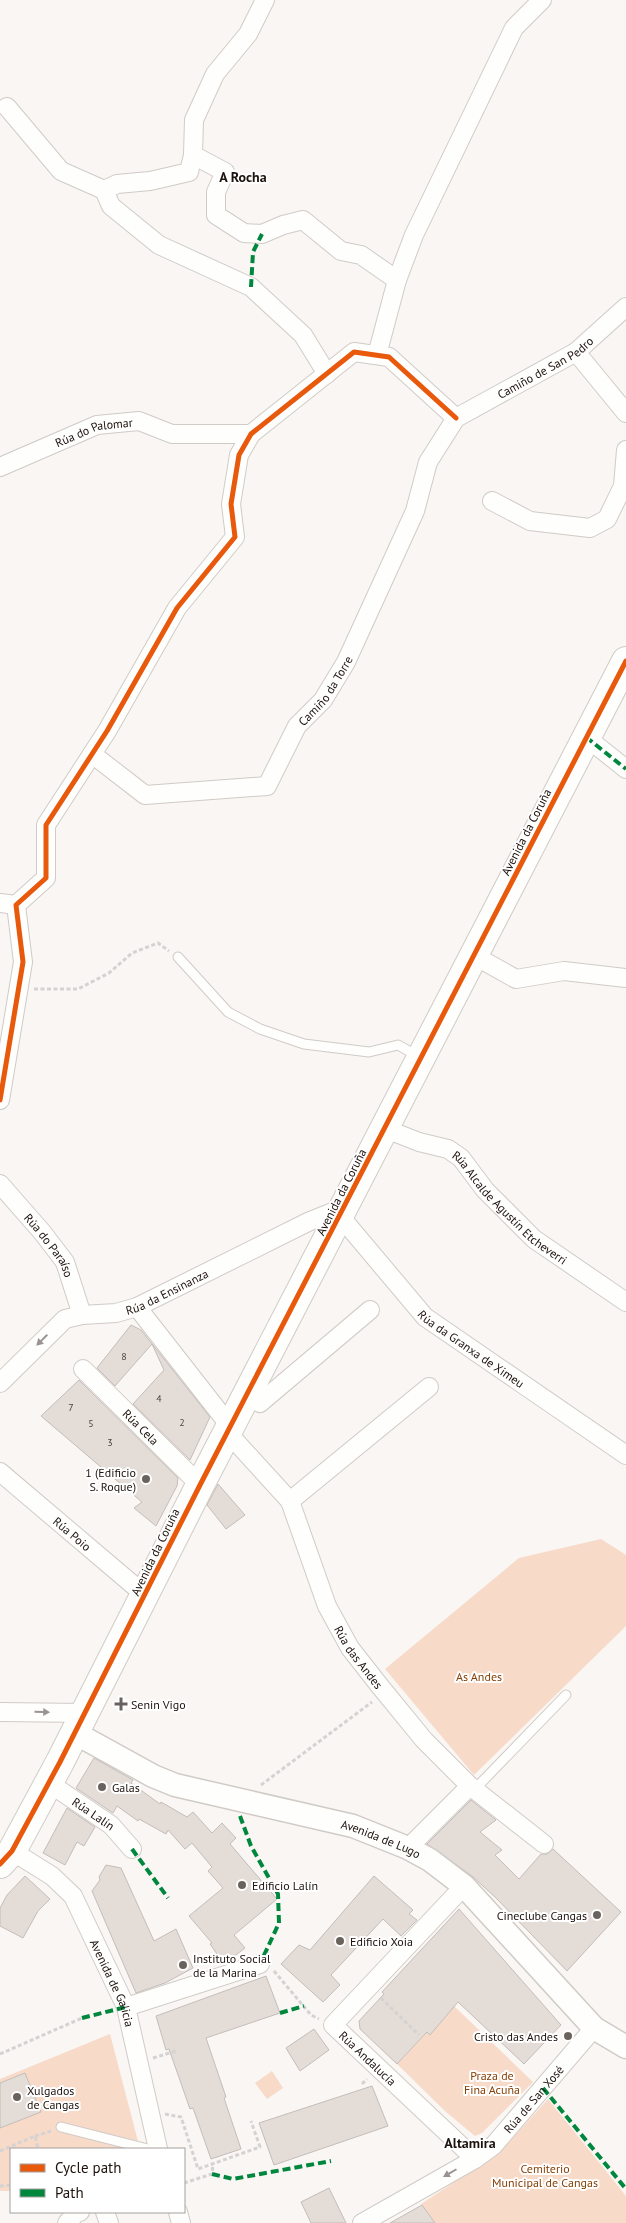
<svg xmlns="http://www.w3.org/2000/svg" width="626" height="2223" viewBox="0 0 626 2223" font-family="'PT Sans',sans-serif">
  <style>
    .green { fill: #f8dac9 }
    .building { fill: #e3dcd7; stroke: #c4bdb9 }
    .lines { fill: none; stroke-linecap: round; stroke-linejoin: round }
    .service-casing { stroke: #d1cbc6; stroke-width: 11 }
    .minor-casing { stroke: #d1cbc6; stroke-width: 20 }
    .tertiary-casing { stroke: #d1cbc6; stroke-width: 25 }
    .primary-casing { stroke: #d1cbc6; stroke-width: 30 }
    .path { stroke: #d5d3d2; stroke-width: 3; stroke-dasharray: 4 2.5; stroke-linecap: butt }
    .service { stroke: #fefefd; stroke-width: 9 }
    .minor { stroke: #fefefd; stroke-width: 18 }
    .tertiary { stroke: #fefefd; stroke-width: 22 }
    .primary { stroke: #fefefd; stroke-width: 28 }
    .quiet { stroke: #00873e; stroke-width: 4; stroke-dasharray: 8 4; stroke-linecap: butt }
    .cycleway-casing { stroke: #fff; stroke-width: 8 }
    .cycleway { stroke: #e8590c; stroke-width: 5 }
    .oneway { fill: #999491 }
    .poi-dot { fill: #6a625d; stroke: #fff; stroke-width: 2 }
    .labels { text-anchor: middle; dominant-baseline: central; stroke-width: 4; stroke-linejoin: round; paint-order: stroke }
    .number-label { font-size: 10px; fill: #4e443f }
    .street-label { font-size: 12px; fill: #1d120c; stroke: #fff }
    .poi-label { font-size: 12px; fill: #1d120c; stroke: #fff; text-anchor: start }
    .park-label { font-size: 12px; fill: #854007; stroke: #fff }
    .neighbourhood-label { font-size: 14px; font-weight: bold; fill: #1d120c; stroke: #fff }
  </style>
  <rect width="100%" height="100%" fill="#f9f6f4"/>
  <g class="green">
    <path d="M601 1539 626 1555V1626L474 1775 385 1669 519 1558Z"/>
    <path d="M453 2005 533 2082 482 2133 475 2136 446 2112 397 2064Z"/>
    <path d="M110 2034 140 2149H11V2191H0V2079Z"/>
    <path d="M272 2071 283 2088 267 2099 255 2083Z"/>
    <path d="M548 2099 626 2196V2223H435L421 2204 500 2152Z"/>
  </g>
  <g class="building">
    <path d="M131 1325 141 1330 210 1417 190 1460 133 1404 164 1370 152 1344 115 1386 97 1368Z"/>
    <path d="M79 1380 178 1478 177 1486 156 1526 134 1508 142 1502 41 1416Z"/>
    <path d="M218 1484 245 1515 226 1529 207 1505Z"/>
    <path d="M94 1758 133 1780 131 1783 160 1804 161 1802 187 1817 193 1812 212 1833 222 1823 236 1838 230 1844 277 1899 234 1935 245 1948 224 1964 210 1944 212 1943 189 1916 223 1888 208 1871 212 1867 192 1843 185 1849 168 1830 166 1834 139 1819 138 1821 117 1806 113 1813 76 1788Z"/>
    <path d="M471 1800 496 1820 480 1832 502 1850 495 1855 519 1879 541 1854H547L553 1849 621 1912 567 1971 495 1897 472 1876 427 1844Z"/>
    <path d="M67 1808 95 1827 84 1846 77 1842 65 1865 43 1853Z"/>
    <path d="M106 1865 121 1868 154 1941 176 1929 193 1968 165 1983 136 1993 92 1891 100 1880 99 1877Z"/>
    <path d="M25 1876 50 1899 38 1911 23 1938 0 1926V1908L7 1895Z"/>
    <path d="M374 1876 413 1910 409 1914 417 1920 401 1936 383 1919 331 1975 340 1985 323 2002 281 1964 299 1945 310 1950Z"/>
    <path d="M459 1909 561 2025 524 2064 458 2002 430 2035 427 2032 397 2064 360 2029 359 2021 384 1994 382 1992Z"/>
    <path d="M266 1976 280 2013 206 2038 226 2097 224 2098 241 2149 211 2159 193 2108 190 2109 169 2049 166 2050 156 2016Z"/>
    <path d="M314 2029 329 2050 300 2071 286 2048Z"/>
    <path d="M25 2073 41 2112 0 2128V2083Z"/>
    <path d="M372 2086 388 2126 274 2165 259 2123Z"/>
    <path d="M329 2188 346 2223H311L301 2202Z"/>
    <path d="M422 2205 435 2223H390Z"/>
  </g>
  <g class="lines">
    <g class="service-casing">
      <g id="service">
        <path d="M178 957 228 1012 260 1029 304 1044 369 1052 398 1045 418 1056"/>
        <path d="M475 1789 566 1695"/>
        <path d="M61 2127 148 2149"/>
      </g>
    </g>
    <g class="minor-casing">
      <g id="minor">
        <path d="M265 0 248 34 215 74 194 120 193 155 225 172 216 192V215L244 233 262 234 283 225 303 220 341 251 361 255 397 280"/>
        <path d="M7 107 61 171 104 190"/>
        <path d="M193 155 189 172 150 181 117 184 104 190 111 206 159 245 251 287 303 335 327 374"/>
        <path d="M576 352 626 413"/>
        <path d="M377 355 397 280 414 235 514 28 542 0"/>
        <path id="s1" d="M0 467 97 425 139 421 172 434H251"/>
        <path d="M492 501 530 521 590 528 607 519 623 486 626 450"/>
        <path d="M586 737 626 769"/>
        <path id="s2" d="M92 754 145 795 267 786 297 726 323 700 346 662 415 511 428 462 456 418 576 352 626 307"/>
        <path d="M0 903 16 905"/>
        <path d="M475 956 516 979 564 971 626 978"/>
        <path d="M0 1100 23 962 16 905 46 878V825L107 731 177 608 235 537 231 504 239 455 251 434 354 352 389 357 456 418"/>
        <path id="s3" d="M386 1129 419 1142 448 1149 461 1158 485 1190 534 1239 626 1302"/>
        <path id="s4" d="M0 1184 42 1232 65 1262 82 1315"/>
        <path id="s5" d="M340 1216 425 1317 626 1455"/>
        <path d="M137 1307 230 1426"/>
        <path id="s6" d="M83 1369 200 1485"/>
        <path id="s7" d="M0 1383 65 1319 82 1315 116 1313 137 1307 310 1221 345 1207"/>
        <path d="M246 1396 260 1403 370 1310"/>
        <path id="s8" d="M227 1432 290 1501 327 1606 350 1648 379 1685 424 1740 470 1786 544 1844"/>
        <path id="s9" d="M0 1472 145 1595"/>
        <path d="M290 1501 429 1387"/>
        <path d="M0 1712 85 1713"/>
        <path id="s10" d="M49 1783 111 1825 132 1849"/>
        <path d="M408 1848 470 1786"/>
        <path id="s11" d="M12 1851 52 1876 73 1896 126 2007 158 2149"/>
        <path id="s12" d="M464 1886 333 2025 475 2159"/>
        <path d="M126 2007 260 1964"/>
        <path d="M105 2212 109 2223"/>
        <path d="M178 2212 181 2223"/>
        <path d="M67 2223 77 2212H80"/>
        <path id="s13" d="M362 2223 475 2159 493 2146 594 2028"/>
      </g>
    </g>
    <g class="tertiary-casing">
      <g id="tertiary">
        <path id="s14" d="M75 1733 153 1776 175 1785 353 1826 408 1848 430 1860 464 1886 594 2028 626 2047"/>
      </g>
    </g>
    <g class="primary-casing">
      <path id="primary" d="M0 1864 12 1851 60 1762 200 1485 626 661"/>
    </g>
    <g class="path">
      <path d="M34 989H78L109 973 132 953 158 943 169 951"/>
      <path d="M261 1785 372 1702"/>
      <path d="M274 1971 311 2015 319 2019"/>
      <path d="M381 1998 419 2035"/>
      <path d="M0 2054 82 2018"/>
      <path d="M153 2058 176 2051"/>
      <path d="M362 2084 367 2079"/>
      <path d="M165 2114 181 2117 198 2169 260 2147 251 2121"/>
      <path d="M35 2136 51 2131"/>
      <path d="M0 2151 35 2136 38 2149"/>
      <path d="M184 2183 212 2174 213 2164"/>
      <path d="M0 2186 11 2185"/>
    </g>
    <use href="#service" class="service"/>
    <use href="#minor" class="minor"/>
    <use href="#tertiary" class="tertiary"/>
    <use href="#primary" class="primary"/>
    <g class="quiet">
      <path d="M251 287 253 252 262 234"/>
      <path d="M586 737 626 769"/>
      <path d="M240 1816 251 1846 278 1894 279 1923 260 1964"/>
      <path d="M132 1849 168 1898"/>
      <path d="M280 2013 304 2006"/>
      <path d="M82 2018 126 2007"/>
      <path d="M543 2088 626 2189"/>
      <path d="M212 2174 233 2179 331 2161"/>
    </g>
    <g class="cycleway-casing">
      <g id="cycleway">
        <path d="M0 1100 23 962 16 905 46 878V825L107 731 177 608 235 537 231 504 239 455 251 434 354 352 389 357 456 418"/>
        <path d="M0 1864 12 1851 60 1762 200 1485 626 661"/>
      </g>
    </g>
    <use href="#cycleway" class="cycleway"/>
  </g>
  <defs><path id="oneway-solid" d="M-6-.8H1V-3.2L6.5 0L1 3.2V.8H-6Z" transform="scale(1.25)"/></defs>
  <g class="oneway">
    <use href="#oneway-solid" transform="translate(42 1340) rotate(135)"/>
    <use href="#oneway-solid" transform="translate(42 1712) rotate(1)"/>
    <use href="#oneway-solid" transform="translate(450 2173) rotate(150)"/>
  </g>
  <g class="poi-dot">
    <circle cx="146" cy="1479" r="5"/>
    <path d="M118.5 1696.5h5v5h5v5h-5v5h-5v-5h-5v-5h5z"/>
    <circle cx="102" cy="1787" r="5"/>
    <circle cx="242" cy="1885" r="5"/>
    <circle cx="597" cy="1915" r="5"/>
    <circle cx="340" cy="1941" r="5"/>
    <circle cx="183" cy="1965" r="5"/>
    <circle cx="568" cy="2036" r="5"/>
    <circle cx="17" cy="2097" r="5"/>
  </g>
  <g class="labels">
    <g class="number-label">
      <text x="124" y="1356">8</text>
      <text x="159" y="1398">4</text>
      <text x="71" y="1407">7</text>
      <text x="182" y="1422">2</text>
      <text x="91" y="1423">5</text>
      <text x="110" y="1442">3</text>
    </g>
    <g class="street-label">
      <text stroke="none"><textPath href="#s2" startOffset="709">Camiño de San Pedro</textPath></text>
      <text stroke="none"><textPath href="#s1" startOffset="101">Rúa do Palomar</textPath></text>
      <text stroke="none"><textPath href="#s2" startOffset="302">Camiño da Torre</textPath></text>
      <text transform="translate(526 832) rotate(-63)">Avenida da Coruña</text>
      <text transform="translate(341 1192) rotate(-63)">Avenida da Coruña</text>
      <text stroke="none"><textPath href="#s3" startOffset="151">Rúa Alcalde Agustín Etcheverri</textPath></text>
      <text stroke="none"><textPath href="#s4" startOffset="79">Rúa do Paraíso</textPath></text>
      <text stroke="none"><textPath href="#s7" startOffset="198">Rúa da Ensinanza</textPath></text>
      <text stroke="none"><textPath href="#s5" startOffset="188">Rúa da Granxa de Ximeu</textPath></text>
      <text stroke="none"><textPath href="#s6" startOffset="82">Rúa Cela</textPath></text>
      <text stroke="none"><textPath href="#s9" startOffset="95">Rúa Poio</textPath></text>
      <text transform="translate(155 1552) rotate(-64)">Avenida da Coruña</text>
      <text stroke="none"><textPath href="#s8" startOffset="265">Rúa das Andes</textPath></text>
      <text stroke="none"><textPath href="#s10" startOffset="54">Rúa Lalín</textPath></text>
      <text stroke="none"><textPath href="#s14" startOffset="326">Avenida de Lugo</textPath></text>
      <text stroke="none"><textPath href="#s11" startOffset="172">Avenida de Galicia</textPath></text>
      <text stroke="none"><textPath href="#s12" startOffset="239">Rúa Andalucía</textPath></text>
      <text stroke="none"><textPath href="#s13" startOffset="214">Rúa de San Xosé</textPath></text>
    </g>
    <g class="poi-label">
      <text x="136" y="1472" text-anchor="end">1 (Edificio<tspan x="136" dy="14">S. Roque)</tspan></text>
      <text x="131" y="1704">Senin Vigo</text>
      <text x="112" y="1787">Galas</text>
      <text x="252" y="1885">Edificio Lalín</text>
      <text x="587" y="1915" text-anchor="end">Cineclube Cangas</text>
      <text x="350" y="1941">Edificio Xoia</text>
      <text x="193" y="1958">Instituto Social<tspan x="193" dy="14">de la Marina</tspan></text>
      <text x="558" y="2036" text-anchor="end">Cristo das Andes</text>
      <text x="27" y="2090">Xulgados<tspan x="27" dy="14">de Cangas</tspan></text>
    </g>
    <g class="park-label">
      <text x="479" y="1676">As Andes</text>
      <text x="492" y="2075">Praza de<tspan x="492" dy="14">Fina Acuña</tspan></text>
      <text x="545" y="2168">Cemiterio<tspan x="545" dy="14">Municipal de Cangas</tspan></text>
    </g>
    <g class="neighbourhood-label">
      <text x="243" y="177">A Rocha</text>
      <text x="470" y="2143">Altamira</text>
    </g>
  </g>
  <rect x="10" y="2148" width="175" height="65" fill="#ffffff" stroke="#a5a09e"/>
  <rect x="20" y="2164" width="25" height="8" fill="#e8590c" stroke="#a5a09e"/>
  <text x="55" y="2173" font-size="15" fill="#1d120c">Cycle path</text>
  <rect x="20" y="2189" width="25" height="8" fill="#00873e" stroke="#a5a09e"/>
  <text x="55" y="2198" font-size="15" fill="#1d120c">Path</text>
</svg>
